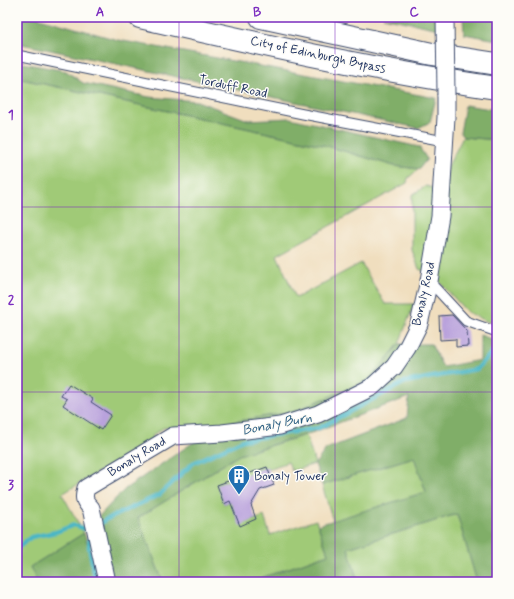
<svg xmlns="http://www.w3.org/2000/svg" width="514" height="599" viewBox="0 0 514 599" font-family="Mynerve,sans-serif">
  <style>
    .green { fill: #a0ca77; stroke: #5e7c6a }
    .forest { fill: #80ae68; stroke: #4e6e63 }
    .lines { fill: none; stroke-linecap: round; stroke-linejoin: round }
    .stream { stroke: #4ab6c6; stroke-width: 4.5 }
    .building { fill: #b9a2dc }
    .lane-casing { stroke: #3b496c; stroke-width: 11 }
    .street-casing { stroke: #3b496c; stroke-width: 19 }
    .highway-casing { stroke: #3b496c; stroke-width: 24 }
    .lane { stroke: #fff; stroke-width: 9 }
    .street { stroke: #fff; stroke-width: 17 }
    .highway { stroke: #fff; stroke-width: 22 }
    .street-bridge-casing { stroke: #3b496c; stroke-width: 19; stroke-linecap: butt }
    .street-bridge { stroke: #fff; stroke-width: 17 }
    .grid { fill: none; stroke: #7b2cbf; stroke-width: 1; stroke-opacity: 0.55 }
    .labels { text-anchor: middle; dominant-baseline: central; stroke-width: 3; stroke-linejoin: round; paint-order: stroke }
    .street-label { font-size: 13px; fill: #1b2f5e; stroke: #fdfcf7 }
    .poi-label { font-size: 13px; fill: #1b2f5e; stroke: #fdfcf7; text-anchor: start }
    .water-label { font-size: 14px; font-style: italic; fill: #2b5e82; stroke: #fdfcf7 }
    .neatline { fill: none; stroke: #7b2cbf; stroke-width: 1.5 }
    .grid-label { font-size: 13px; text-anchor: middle; font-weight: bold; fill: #7b2cbf }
  </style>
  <rect width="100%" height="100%" fill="#fdfcf7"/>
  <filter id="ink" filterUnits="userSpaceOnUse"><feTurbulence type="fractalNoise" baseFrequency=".025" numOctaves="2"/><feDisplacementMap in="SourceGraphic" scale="8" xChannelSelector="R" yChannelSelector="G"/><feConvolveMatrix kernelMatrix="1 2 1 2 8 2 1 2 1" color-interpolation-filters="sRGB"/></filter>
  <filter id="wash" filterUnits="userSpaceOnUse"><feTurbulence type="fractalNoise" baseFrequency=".012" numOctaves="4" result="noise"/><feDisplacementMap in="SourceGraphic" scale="16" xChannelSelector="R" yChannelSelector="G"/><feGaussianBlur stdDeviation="0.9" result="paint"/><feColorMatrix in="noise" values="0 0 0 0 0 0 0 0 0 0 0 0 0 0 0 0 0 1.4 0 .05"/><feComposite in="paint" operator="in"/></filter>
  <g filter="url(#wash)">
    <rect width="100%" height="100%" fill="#f0debe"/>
    <g class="green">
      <path d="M17 78 327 146 394 166 419 169 408 178 407 183 277 255 296 298 361 263 385 304H414L399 344 370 380 292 412 220 424 163 428 153 435 152 440 62 494 84 533 30 567 37 582H17Z"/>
      <path d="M463 137 497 140V326L467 312 434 276 448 166Z"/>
      <path d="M426 186 433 188 435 203 425 272 419 269 412 250V195Z"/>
      <path d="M306 435 315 464 292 471 288 462 268 469 267 467 218 485 224 504 230 501 240 525 264 516 270 535 316 520 328 554 250 582H163L138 518 239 455Z"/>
      <path d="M414 457 426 492 333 521 322 485Z"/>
      <path d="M457 514 477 582H358L348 548Z"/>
    </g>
    <g class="forest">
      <path d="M17 17H36L118 40 436 98 430 122 418 128 17 43Z"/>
      <path d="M383 17H439V29Z"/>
      <path d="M463 17H497V40L464 34Z"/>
      <path d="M17 62 66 71 83 83 149 97 197 101 248 120 290 118 419 147 427 159 419 169 394 166 327 146 17 78Z"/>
      <path d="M465 105 497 110V140L463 137 460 133Z"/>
      <path d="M480 335 497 341V582H477L457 514 348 548 358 582H250L328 554 318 525 426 492 414 457 322 485 315 464 326 449 407 418 409 397 314 432 239 455 138 518 163 582H113L99 516 125 489 220 424 292 412 369 380 399 344H431L443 367 480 360Z"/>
      <path d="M84 533 101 582H37L30 567Z"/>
    </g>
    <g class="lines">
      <g class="stream">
        <path d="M99 525 105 520 159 495 193 463 243 440 319 428 405 382 477 369 494 350 497 351"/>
        <path d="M90 537 89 547 96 582"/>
        <path d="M17 546 19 547 31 537 56 532 74 525 91 531"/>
      </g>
    </g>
    <g id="blocks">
      <g class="building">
        <path d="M452 315 467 331 468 346 456 347V339L440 340 439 316Z"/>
        <path d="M69 384 93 399 91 402 111 415 101 430 63 405 67 399 61 396Z"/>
        <path d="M267 467 274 485 260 490 251 505 256 519 240 526 230 501 224 504 217 485Z"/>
      </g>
    </g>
  </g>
  <g filter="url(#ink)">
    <use href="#blocks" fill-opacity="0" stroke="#3b496c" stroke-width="1"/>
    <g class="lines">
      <g class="lane-casing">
        <g id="lane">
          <path d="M17 55 303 114 444 141"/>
          <path d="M429 281 466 321 497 332"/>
        </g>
      </g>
      <g class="street-casing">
        <path id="street" d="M107 582 91 508C84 501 83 498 86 488L173 436 222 433 280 426 318 414 372 387 394 367 407 348 419 324 429 281 440 216 446 117V95"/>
      </g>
      <g class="highway-casing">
        <g id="highway">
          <path d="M140 17C259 44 377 71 497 88"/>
          <path d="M261 17 432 54 497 64"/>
        </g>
      </g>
      <use href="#lane" class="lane"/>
      <use href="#street" class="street"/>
      <use href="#highway" class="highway"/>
      <g class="street-bridge-casing">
        <path id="street-bridge" d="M445 17 446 95"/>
      </g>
      <use href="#street-bridge" class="street-bridge"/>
    </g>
  </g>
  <path class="grid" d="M179 17V582M335 17V582M17 207H497M17 392H497"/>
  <defs>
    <g id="building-pin" transform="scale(1.15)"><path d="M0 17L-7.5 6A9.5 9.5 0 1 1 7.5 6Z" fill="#1f6fb2" stroke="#fdfcf7"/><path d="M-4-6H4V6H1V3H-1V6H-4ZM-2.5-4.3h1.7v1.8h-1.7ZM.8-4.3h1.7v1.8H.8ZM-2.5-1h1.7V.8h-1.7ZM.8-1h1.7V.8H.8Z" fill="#fff"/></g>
  </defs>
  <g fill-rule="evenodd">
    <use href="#building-pin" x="239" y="476"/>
  </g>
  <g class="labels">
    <g class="street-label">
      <text transform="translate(318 55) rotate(12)">City of Edinburgh Bypass</text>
      <text transform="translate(233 87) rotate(12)">Torduff Road</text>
      <text transform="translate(424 294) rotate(-77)">Bonaly Road</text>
      <text transform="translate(137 457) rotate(-31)">Bonaly Road</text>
    </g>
    <g class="poi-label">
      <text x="254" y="476">Bonaly Tower</text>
    </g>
    <g class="water-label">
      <text transform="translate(277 424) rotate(-11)">Bonaly Burn</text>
    </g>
  </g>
  <rect width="514" height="599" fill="none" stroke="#fdfcf7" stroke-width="44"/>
  <rect x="22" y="22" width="470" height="555" class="neatline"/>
  <g class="grid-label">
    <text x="100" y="16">A</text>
    <text x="257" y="16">B</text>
    <text x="414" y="16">C</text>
    <text x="11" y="119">1</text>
    <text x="11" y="304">2</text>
    <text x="11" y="489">3</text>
  </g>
</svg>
